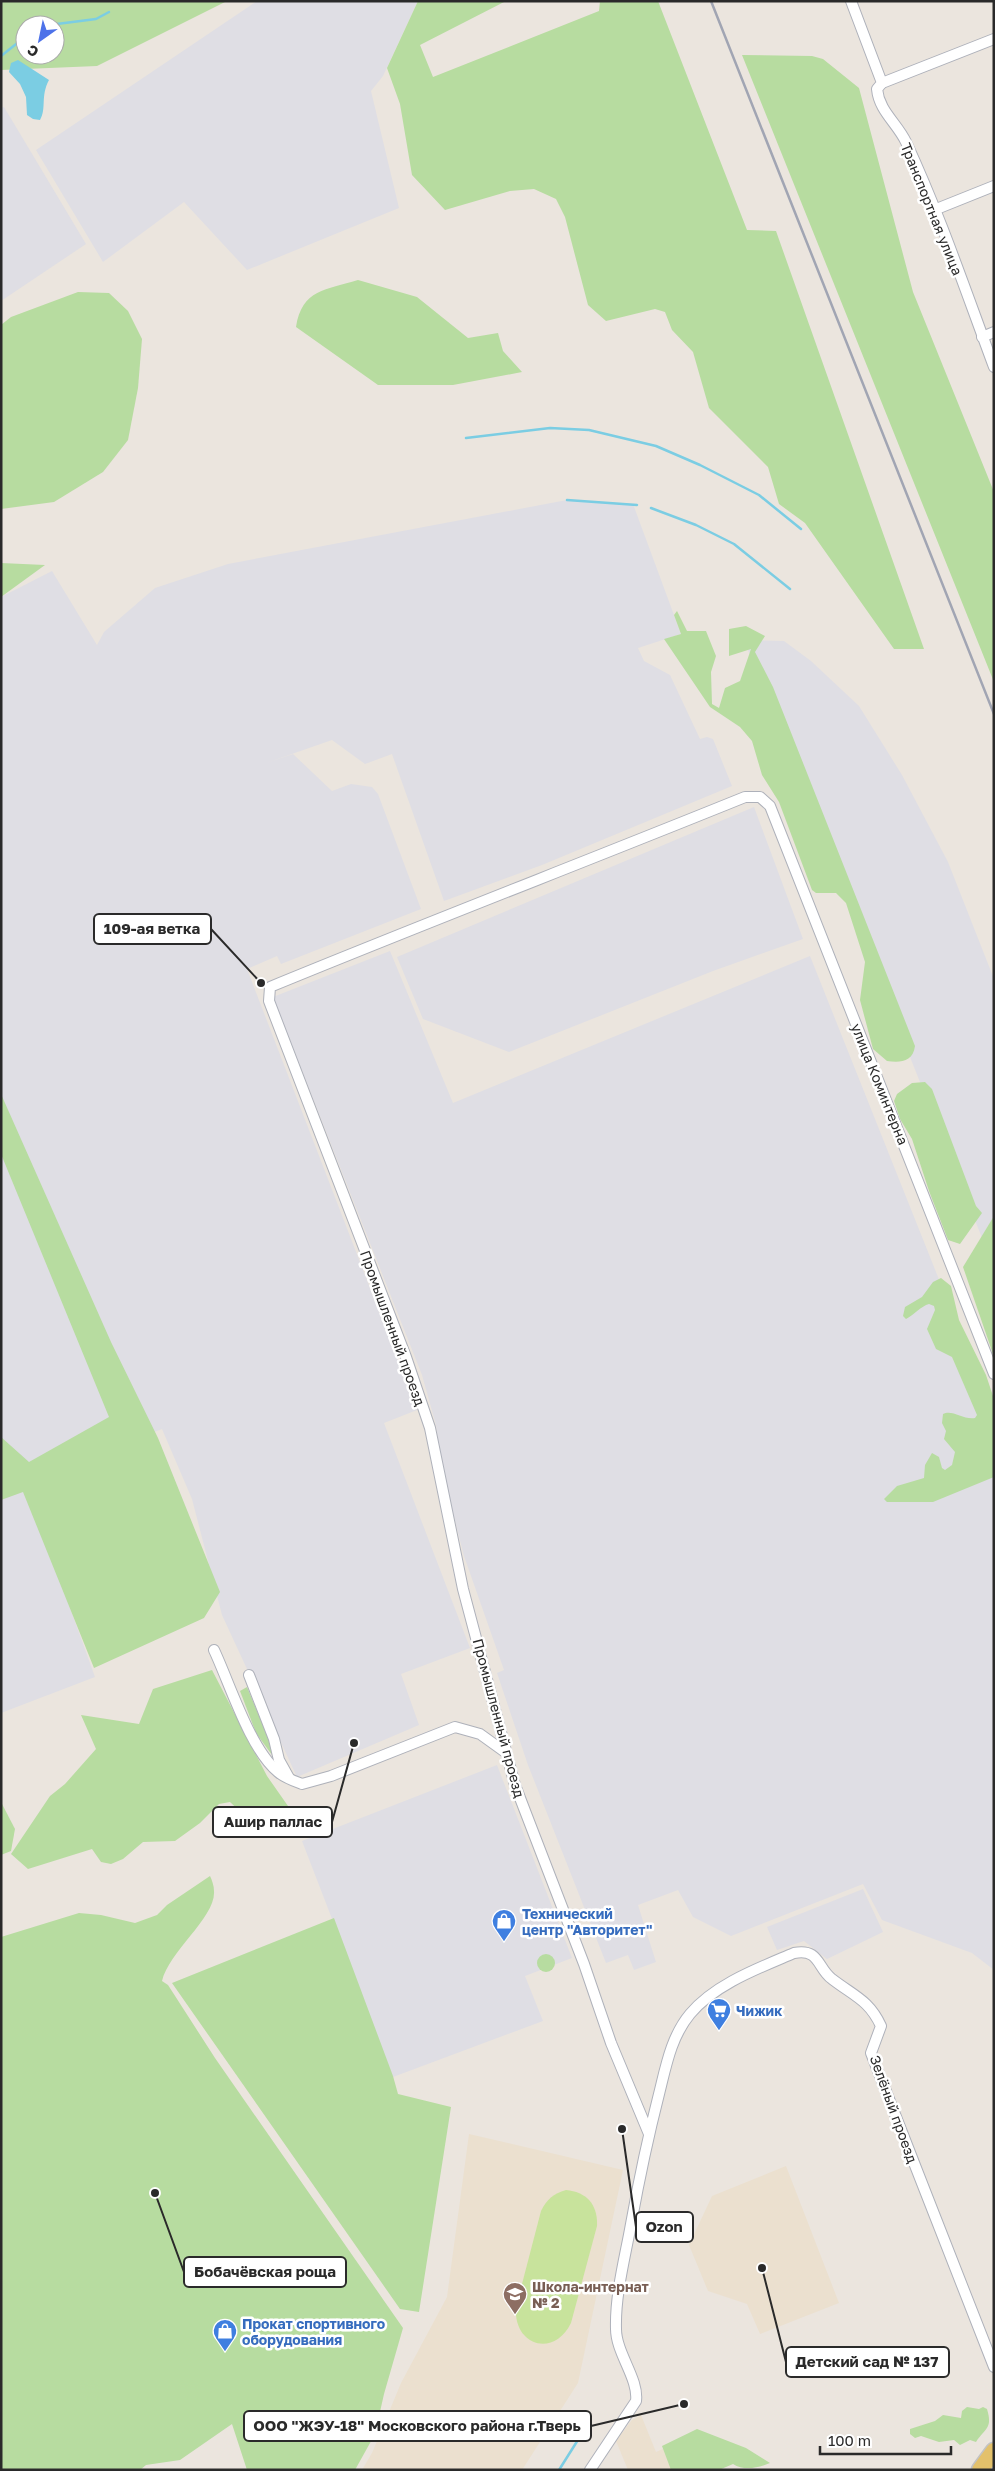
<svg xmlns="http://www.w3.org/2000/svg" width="995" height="2471" viewBox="0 0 995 2471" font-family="'Golos Text',sans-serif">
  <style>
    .industrial { fill: #dfdee4 }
    .education { fill: #ebe0cf }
    .green { fill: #b7dca0; fill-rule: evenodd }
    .pitch { fill: #c8e39c }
    .water { fill: #7bcde3 }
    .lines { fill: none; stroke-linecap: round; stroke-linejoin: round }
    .stream { stroke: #7bcde3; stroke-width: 2.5 }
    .street-casing { stroke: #aeb1ba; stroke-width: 12 }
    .primary-casing { stroke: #c3c3c3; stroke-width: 19 }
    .street { stroke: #fff; stroke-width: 10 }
    .primary { stroke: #e3c16b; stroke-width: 16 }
    .rail { stroke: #a1a5b3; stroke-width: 2.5 }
    .labels { text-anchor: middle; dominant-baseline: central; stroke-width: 5; stroke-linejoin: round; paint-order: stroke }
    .street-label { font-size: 14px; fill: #2a2a2a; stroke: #fff }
    .shop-label { font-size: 14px; font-weight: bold; fill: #366cbe; stroke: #fff; text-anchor: start }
    .education-label { font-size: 14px; font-weight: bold; fill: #785e54; stroke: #fff; text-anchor: start }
    .leader { fill: none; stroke: #2a2a2a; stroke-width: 2 }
    .callout-dot { fill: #2a2a2a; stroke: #fff; stroke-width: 2 }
    .callout { fill: #fff; stroke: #2a2a2a; stroke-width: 2 }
    .callout-label { font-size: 15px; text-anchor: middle; font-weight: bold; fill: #2a2a2a }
  </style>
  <rect width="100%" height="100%" fill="#ebe5de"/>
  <g class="industrial">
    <path d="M257 1H418L383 76 371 91 399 208 247 270 184 202 103 262 36 150Z"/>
    <path d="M4 107 86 244 1 301V108Z"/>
    <path d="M567 500 633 504 681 634 638 648 644 661 670 675 700 739 707 737 713 739 732 786 542 865 444 901 392 754 365 764 332 740 266 763 293 754 332 791 351 784 372 787 378 794 421 909 281 964 277 956 247 969 417 1410 384 1423 470 1648 401 1674 419 1725 297 1777 222 1615 192 1499 162 1429 25 1483 95 1677 1 1713V597L52 571 97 645 104 632 155 588 228 564Z"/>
    <path d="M744 640 784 641 811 661 859 706 902 775 948 862 994 979V1268Z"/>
    <path d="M754 807 803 939 713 971 509 1052 423 1019 397 957Z"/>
    <path d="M390 951 453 1103 810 956 938 1277 994 1429V1970L972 1953 882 1920 863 1884 731 1936 693 1917 678 1890 638 1905 656 1962 634 1970 628 1955 606 1963 528 1765 497 1673 504 1670 464 1556 441 1466 436 1425 422 1375 273 997Z"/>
    <path d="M497 1765 572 1958 525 1976 543 2021 393 2077 302 1841Z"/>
    <path d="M863 1889 883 1932 827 1959 804 1941 777 1950 767 1927Z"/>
  </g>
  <g class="education">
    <path d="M469 2134 623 2170 578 2383 522 2470H362L372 2453 401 2383 447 2297Z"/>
    <path d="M786 2166 839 2303 760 2334 747 2304 708 2291 689 2245 712 2196Z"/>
    <path d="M641 2415 656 2452 665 2448 673 2470H628L616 2441 632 2420Z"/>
  </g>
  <g class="green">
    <path d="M1 1H227L97 66 1 70ZM25 25H55V55H25Z"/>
    <path d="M418 1H506L420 45 433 77 599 11 600 1H658L747 230 776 231 924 649H894L805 523 779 504 768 467 709 408 693 352 672 330 665 312 655 309 606 321 588 305 565 217 556 199 534 189 510 191 445 210 412 175 400 104 387 68Z"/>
    <path d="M742 55 812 56 823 59 859 88 913 292 994 492V682Z"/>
    <path d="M358 280 417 297 468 338 498 333 503 351 522 372 453 385H378L296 327C302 289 326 290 358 280Z"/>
    <path d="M78 292 109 293 128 311 142 339 138 388 128 440 103 472 54 502 1 509V325L11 317Z"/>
    <path d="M1 563 45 565 1 597Z"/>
    <path d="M677 611 687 631H706L716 656 711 672 712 704 719 708 725 688 740 681 751 649 729 656V629L746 626 765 636 755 652 773 687 915 1046C913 1062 900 1063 887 1061L873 1049 860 1000 865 962 846 903 836 893H816L812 890 779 802 762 775 752 741 740 727 710 707 664 639 681 634 674 615Z"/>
    <path d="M925 1082 932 1089 976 1206 982 1213 960 1244 948 1240 929 1191 912 1139 900 1119 894 1101 897 1094 912 1083Z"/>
    <path d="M1 1094 111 1342 158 1438 220 1592 204 1618 94 1668 23 1492 1 1500V1437L29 1462 109 1417 1 1154Z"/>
    <path d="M994 1216V1357L963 1267Z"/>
    <path d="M941 1278 951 1286 959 1320 986 1375 994 1399V1477L933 1502H887L884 1499 897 1486 924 1478 925 1465 932 1453 939 1457 942 1468 945 1470 952 1465 955 1452 944 1439 946 1431 942 1423 943 1414C952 1409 963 1420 975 1418L977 1415 952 1357 936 1349 927 1329 935 1310 934 1306 929 1304C921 1306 914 1315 906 1319L903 1316 905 1307 922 1297 933 1282Z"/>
    <path d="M212 1670 267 1776 288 1806 277 1825 263 1828 250 1821 230 1802 219 1804 200 1823 175 1841 143 1842 123 1859 111 1864 101 1862 92 1849 28 1869 11 1854 50 1796 65 1784 96 1749 81 1715 139 1724 153 1689Z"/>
    <path d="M247 1687 268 1737 272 1755 256 1733 240 1691Z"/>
    <path d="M1 1802 15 1829 11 1851 1 1855Z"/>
    <path d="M210 1876C212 1880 214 1886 214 1891 216 1917 169 1951 162 1981L168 1985 215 2058 403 2328 384 2394 375 2434 355 2470H247L232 2424 180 2460 146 2465 140 2470H1V1937L79 1913 101 1915 135 1923 157 1915 167 1905Z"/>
    <path d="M334 1918 393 2076 398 2094 451 2107 419 2312 400 2309 172 1983Z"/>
    <circle cx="546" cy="1963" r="9"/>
    <path d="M967 2407 979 2409 983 2407 987 2409C993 2429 985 2428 976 2442L970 2440 960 2445 954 2440 939 2442 921 2436 915 2438 910 2434V2429L935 2421 943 2415 961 2418 962 2411Z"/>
    <path d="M697 2429 746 2448 770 2463C758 2468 744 2471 733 2464L719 2470H671L662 2446Z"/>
  </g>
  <path class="pitch" d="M566 2190C587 2192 598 2205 597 2226L571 2323C554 2358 513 2346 516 2307L541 2211C547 2199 553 2194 566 2190Z"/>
  <path class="water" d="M18 60 49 80C40 97 47 108 40 120L33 119 27 115 26 97 20 84 9 72 11 63Z"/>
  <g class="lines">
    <g class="stream">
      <path d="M49 25 96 19 109 12"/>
      <path d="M1 56 25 37"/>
      <path d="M466 438 550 428 589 430 656 446 700 465 759 495 801 529"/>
      <path d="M567 500 637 505"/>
      <path d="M651 508 696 525 734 544 790 589"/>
      <path d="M559 2470 588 2424"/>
    </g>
    <g class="street-casing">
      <g id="street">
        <path d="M851 1 882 83 877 89C879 111 897 123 906 142 940 215 966 292 994 367"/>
        <path d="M882 83 994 39"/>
        <path d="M934 210 994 186"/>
        <path d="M982 337 994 332"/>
        <path d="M214 1650C230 1684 250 1749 278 1772 285 1778 294 1781 302 1784L331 1776 455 1727 480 1734 505 1752"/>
        <path d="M249 1675 274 1739 279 1760 289 1778"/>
        <path d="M649 2134 611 2043 584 1964 515 1785 463 1589 430 1428 406 1357 269 1001 270 987C428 922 587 861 745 797H760L770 806 994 1374"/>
        <path d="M590 2470 636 2401C639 2379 616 2353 616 2329 615 2294 625 2258 631 2224 639 2180 648 2137 659 2094 666 2066 671 2037 690 2014 715 1984 759 1968 794 1953 820 1948 817 1968 832 1979 854 1996 869 2000 881 2026L871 2053 994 2367"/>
      </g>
    </g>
    <g class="primary-casing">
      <path id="primary" d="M980 2470 994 2451"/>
    </g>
    <use href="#street" class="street"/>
    <use href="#primary" class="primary"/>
    <path class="rail" d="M711 1 994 714"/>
  </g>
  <defs>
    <g id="shop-pin" transform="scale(1.25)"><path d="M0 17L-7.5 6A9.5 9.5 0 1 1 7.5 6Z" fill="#3f7fe0" stroke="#fff"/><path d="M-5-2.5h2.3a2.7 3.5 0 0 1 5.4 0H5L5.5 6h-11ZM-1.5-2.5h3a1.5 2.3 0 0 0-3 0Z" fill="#fff"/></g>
    <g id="supermarket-pin" transform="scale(1.25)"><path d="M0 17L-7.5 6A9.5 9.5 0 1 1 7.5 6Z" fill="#3f7fe0" stroke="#fff"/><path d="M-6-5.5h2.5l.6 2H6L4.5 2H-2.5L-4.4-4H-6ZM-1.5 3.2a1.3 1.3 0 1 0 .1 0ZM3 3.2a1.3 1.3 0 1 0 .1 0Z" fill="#fff"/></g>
    <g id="school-pin" transform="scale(1.25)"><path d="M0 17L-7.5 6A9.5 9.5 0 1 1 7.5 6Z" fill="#8d6e63" stroke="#fff"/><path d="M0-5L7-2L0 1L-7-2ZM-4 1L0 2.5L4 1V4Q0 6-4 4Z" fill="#fff"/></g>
  </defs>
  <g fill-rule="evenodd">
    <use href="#shop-pin" x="504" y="1921"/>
    <use href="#supermarket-pin" x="719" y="2010"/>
    <use href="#school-pin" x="515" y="2294"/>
    <use href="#shop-pin" x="225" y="2331"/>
  </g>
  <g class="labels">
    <g class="street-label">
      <text transform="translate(932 209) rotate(68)">Транспортная улица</text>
      <text transform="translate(880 1084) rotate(68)">улица Коминтерна</text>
      <text transform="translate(393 1328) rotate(70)">Промышленный проезд</text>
      <text transform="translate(499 1718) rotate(75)">Промышленный проезд</text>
      <text transform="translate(894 2109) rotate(70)">Зелёный проезд</text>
    </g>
    <g class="shop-label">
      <text x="522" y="1913">Технический<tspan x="522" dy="16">центр "Авторитет"</tspan></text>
      <text x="736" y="2010">Чижик</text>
      <text x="242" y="2323">Прокат спортивного<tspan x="242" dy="16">оборудования</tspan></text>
    </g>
    <g class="education-label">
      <text x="532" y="2286">Школа-интернат<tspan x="532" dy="16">№ 2</tspan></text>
    </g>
  </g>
  <path class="leader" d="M261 983L211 929M354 1743L332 1822M622 2129L636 2227M155 2193L184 2272M762 2268L786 2362M684 2404L591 2426"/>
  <g class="callout-dot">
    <circle cx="261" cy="983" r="5"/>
    <circle cx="354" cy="1743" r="5"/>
    <circle cx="622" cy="2129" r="5"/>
    <circle cx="155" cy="2193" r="5"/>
    <circle cx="762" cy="2268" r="5"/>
    <circle cx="684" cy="2404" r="5"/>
  </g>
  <g class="callout">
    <rect x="94" y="914" width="117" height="30" rx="5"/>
    <rect x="213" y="1807" width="119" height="30" rx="5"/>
    <rect x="636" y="2212" width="57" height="30" rx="5"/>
    <rect x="184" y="2257" width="162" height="30" rx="5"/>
    <rect x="786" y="2347" width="163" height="30" rx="5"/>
    <rect x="244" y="2411" width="347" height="30" rx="5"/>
  </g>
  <g class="callout-label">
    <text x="152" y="934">109-ая ветка</text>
    <text x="273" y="1827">Ашир паллас</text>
    <text x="664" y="2232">Ozon</text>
    <text x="265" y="2277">Бобачёвская роща</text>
    <text x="867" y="2367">Детский сад № 137</text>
    <text x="417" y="2431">ООО "ЖЭУ-18" Московского района г.Тверь</text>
  </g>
  <rect width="995" height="2471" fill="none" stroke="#2a2a2a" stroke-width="5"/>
  <g transform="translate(40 40) rotate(213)"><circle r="24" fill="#ffffff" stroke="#aaaaaa"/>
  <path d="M0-4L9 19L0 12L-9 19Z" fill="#4d72e9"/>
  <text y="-8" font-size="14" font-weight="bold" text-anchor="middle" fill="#2a2a2a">С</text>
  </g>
  <path d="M820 2446v8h131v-8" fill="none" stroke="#2a2a2a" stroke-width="2.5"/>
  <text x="828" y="2446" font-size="15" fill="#2a2a2a" stroke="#ffffff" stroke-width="4" paint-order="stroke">100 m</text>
</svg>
